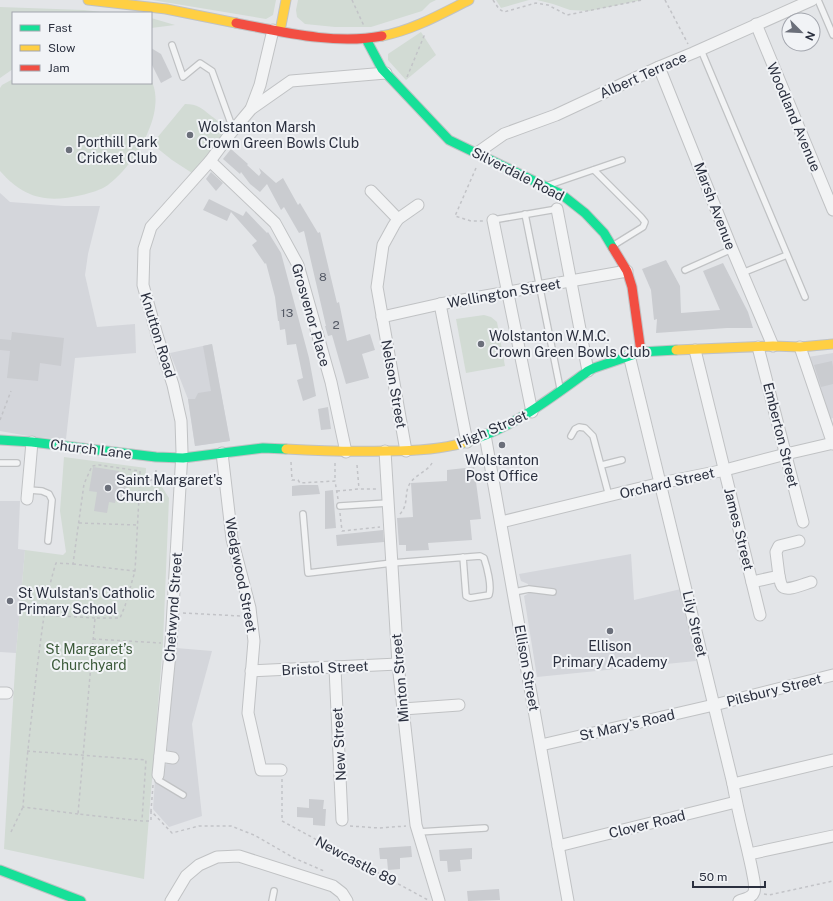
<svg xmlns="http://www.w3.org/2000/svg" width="833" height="901" viewBox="0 0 833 901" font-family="'Public Sans',sans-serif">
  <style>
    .built { fill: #d4d6db }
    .green { fill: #d2dbd4 }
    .building { fill: #caccd0 }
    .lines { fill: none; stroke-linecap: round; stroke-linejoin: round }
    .lane-casing { stroke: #c0c2c4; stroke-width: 8 }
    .street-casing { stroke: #c0c2c4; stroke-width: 13 }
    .fast-casing { stroke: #c0c2c4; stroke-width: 11 }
    .slow-casing { stroke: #c0c2c4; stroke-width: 11 }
    .jam-casing { stroke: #c0c2c4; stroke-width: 11 }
    .path { stroke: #c2c3c7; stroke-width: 1.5; stroke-dasharray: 3 3; stroke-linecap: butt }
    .lane { stroke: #f2f3f4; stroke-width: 5.5 }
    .street { stroke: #f2f3f4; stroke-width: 11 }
    .fast { stroke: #16e098; stroke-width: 9 }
    .slow { stroke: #ffcf43; stroke-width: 9 }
    .jam { stroke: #f24e42; stroke-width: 9 }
    .poi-dot { fill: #6b6f7a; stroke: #f1f3f6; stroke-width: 1.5 }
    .labels { text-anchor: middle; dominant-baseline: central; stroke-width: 4; stroke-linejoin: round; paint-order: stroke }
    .number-label { font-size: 12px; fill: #545965 }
    .street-label { font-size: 14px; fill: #2b303f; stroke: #f1f3f6 }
    .poi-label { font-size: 14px; fill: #2b303f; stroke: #f1f3f6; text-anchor: start }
    .park-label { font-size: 14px; fill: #3c5a3a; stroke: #f1f3f6 }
  </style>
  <rect width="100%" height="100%" fill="#e3e5e8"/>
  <g class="built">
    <path d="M0 193 10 202 64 206H100L88 254 85 275 97 327 135 324 136 353 75 358 66 439 34 437 0 431Z"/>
    <path d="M212 344 230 441 195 446 188 399 170 353Z"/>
    <path d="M833 353V418L828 420 808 357Z"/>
    <path d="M0 501H20L18 549 25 550 16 653 0 652Z"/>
    <path d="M631 554 634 600 681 589 696 661 537 677 524 596 529 593 528 584 521 581 519 574Z"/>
    <path d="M176 648 212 651 192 724 202 816 169 827 153 809 155 779 167 763 170 752 167 750Z"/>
  </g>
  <g class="green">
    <path d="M152 0H276L273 15 266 19Z"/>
    <path d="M298 0H436L430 3 422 11 371 27H335L305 24 297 17 296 10Z"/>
    <path d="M496 0H529L501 8Z"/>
    <path d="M537 0H642L589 11 570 10 553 4Z"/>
    <path d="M0 7 84 10 110 13H13V69L0 78Z"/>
    <path d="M151 18 175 25 151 28Z"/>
    <path d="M421 32 436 55 406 80 388 60V54Z"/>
    <path d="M13 79V83H151V80C168 112 134 166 108 185 101 190 90 193 82 195 47 203 25 199 0 171V88L2 85Z"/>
    <path d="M185 104C198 104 201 108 210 115 214 118 219 121 221 126 226 142 201 162 192 173L172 160 152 144Z"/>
    <path d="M484 315 491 317 497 322 505 366 466 373 456 319Z"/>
    <path d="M64 457 146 468 145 485 162 487 169 498 163 643 144 879 4 849 16 653 25 550 63 555 66 552 60 511Z"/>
  </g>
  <g class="building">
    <path d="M151 48 161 54 172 77 161 83 151 63Z"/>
    <path d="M231 149 248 164 247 165 259 176 261 173 259 168 276 183 283 178 298 205 300 203 318 233 320 232 337 303 339 302 347 341 370 334 375 350 362 354 369 378 346 384 332 335 328 336 325 326H326L304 231 299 233 284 207 281 210 267 184 260 192 250 184 241 172 240 174 223 159Z"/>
    <path d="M211 172 223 183 216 191 206 179Z"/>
    <path d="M209 199 243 216 246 211 267 233 268 232 281 253 309 358 316 396 303 401 297 380 303 378 296 344 287 345 285 329 280 330 279 321H278L275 297 266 263 265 264 252 245 257 241 231 212 227 221 203 210Z"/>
    <path d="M666 260 680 286 681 313 720 310 703 271 723 263 748 312 753 328H727L656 333 657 319 654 320 651 290 642 269Z"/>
    <path d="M12 332 64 338 61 366 40 363 38 381 7 378 10 351 0 350V339L11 340Z"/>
    <path d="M212 344 230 441 195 446 188 399H195L198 393 211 391 203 346Z"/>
    <path d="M832 361 833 367V384L821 387 814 365Z"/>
    <path d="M328 407 331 429 321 430 318 409Z"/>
    <path d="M93 467 119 471 117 483 127 485 125 498 116 496 115 503 109 502 107 513 94 511 97 492 89 491Z"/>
    <path d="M474 467 481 519 470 520 472 540 428 543 429 550 406 551V545H399L397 518 413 517 411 483 447 481V470Z"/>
    <path d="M301 485H318L320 494 292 496V486Z"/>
    <path d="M333 490 336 528 325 529V491Z"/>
    <path d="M383 530 384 542 337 546 336 535Z"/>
    <path d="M309 799 324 800 323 809H326L325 826 313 825V818L297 817V807L309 808Z"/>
    <path d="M411 846 412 857 400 858V869L388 870 387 859H380L379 848Z"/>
    <path d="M472 848V859L460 860 461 871 448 872 447 861H440L439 850Z"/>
    <path d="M499 889 500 900 468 901 467 891Z"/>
  </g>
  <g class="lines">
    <g class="lane-casing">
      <g id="lane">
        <path d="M818 0 833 35"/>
        <path d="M172 45 183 77 200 63 212 71 233 129"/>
        <path d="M701 50 805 297"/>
        <path d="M594 170 641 217 645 222 643 227 614 245"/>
        <path d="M549 185 622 160"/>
        <path d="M525 214 560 388"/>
        <path d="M493 220 557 209"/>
        <path d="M685 270 732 249"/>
        <path d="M742 273 787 255"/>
        <path d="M571 436 575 429 579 427 585 428 593 436 609 496"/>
        <path d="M0 463H17"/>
        <path d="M602 465 622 460"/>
        <path d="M29 490 42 491 49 494 52 500 48 541"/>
        <path d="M340 506 388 503"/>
        <path d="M303 514 308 573 392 563 480 556 484 558C487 567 492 586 489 595L470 598 466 596 463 557"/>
        <path d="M514 592 529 589 553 592"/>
        <path d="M158 775V780L183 795"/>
        <path d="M418 832 485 828"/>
        <path d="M272 901 274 891"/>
      </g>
    </g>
    <g class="street-casing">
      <g id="street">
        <path d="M756 24 833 210"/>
        <path d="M659 67 732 249 773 346"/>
        <path d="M251 109 260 85 273 30"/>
        <path d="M477 153 504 134 556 115 659 67 693 53 812 0"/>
        <path d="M210 161 275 223 298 265 331 382 346 452"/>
        <path d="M371 191 398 219"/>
        <path d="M557 209 588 371"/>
        <path d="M493 220 532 412"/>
        <path d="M440 304 467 442"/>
        <path d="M382 317 440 304 627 271"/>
        <path d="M758 347 803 522"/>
        <path d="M800 347 833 444"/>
        <path d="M695 350 760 615"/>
        <path d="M629 355 733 784C738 813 746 841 752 870 753 877 756 885 754 892 752 898 744 899 739 901"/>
        <path d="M485 435 568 901"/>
        <path d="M385 451 398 664 416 825 439 901"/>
        <path d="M406 451 377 287 383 245 394 225 398 219 418 205"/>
        <path d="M222 453 232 539 250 608 251 617 254 641 248 713 261 770H281"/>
        <path d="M27 499 32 442"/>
        <path d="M501 522 661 483 725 470 786 454 833 443"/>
        <path d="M779 576C780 579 780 583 782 586 786 592 804 584 811 582"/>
        <path d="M752 582 779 576 776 552 779 546 799 541"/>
        <path d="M335 668 342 820"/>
        <path d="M251 671 398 664"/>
        <path d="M0 693H7"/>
        <path d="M403 709 459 705"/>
        <path d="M541 745 714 705 833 675"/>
        <path d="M160 756 173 758"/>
        <path d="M158 775 171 643 182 452 181 421 173 385 157 335 143 285 144 249 151 227 210 161 230 134 251 109 291 81 386 73"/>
        <path d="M733 784 833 760"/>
        <path d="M558 846 736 802"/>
        <path d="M749 854 833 836"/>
        <path d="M171 901 186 876 199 865 217 857 239 856 333 886 342 893 347 901"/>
      </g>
    </g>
    <g class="fast-casing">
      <g id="fast">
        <path d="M366 39 382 69 449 140 561 194 585 213 604 233 613 248"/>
        <path d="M0 440 32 442 156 457 183 458 263 448 286 449"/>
        <path d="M463 443C511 429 548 400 588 371L594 368 641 352 676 350"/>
        <path d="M0 870 81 901"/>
      </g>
    </g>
    <g class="slow-casing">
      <g id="slow">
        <path d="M88 0 166 9 236 23"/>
        <path d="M280 31 286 0"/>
        <path d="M382 36C413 30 441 14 469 0"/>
        <path d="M676 350 773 346 800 347 833 344"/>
        <path d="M286 449C320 451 353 452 387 451 412 451 438 450 463 443"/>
      </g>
    </g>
    <g class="jam-casing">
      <g id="jam">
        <path d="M236 23C283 32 335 45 382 36"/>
        <path d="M613 248 627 271 632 287 641 352"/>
      </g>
    </g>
    <g class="path">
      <path d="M352 0 364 26"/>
      <path d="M493 0 499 9 504 12 536 3 548 5 567 15 642 0"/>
      <path d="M665 0 688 44"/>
      <path d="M407 77 424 36 423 35"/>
      <path d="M476 168 455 216 471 221H484"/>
      <path d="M0 420 11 391"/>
      <path d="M291 462 292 480H298L300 483 335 481 338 499"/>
      <path d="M335 463V481"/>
      <path d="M357 465 359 489"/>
      <path d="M337 491 359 489H376"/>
      <path d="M340 513 342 531 380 527"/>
      <path d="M400 514C409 504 404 495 409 485 414 475 427 472 432 463"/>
      <path d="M79 523 137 525"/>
      <path d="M73 564 135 571"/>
      <path d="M183 613 241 616"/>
      <path d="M44 615 95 618"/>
      <path d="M93 639 161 643"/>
      <path d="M27 751 146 760 142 820"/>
      <path d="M282 779V821L428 900"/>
      <path d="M153 785 151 811 172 833 199 826H231L254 835 294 858 324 871"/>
      <path d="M151 811V821H142L78 814 95 618H120L125 606 135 571 140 479 154 480 156 474V470"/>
      <path d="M78 814 23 807C26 761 32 714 37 668 42 632 45 597 56 563L73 564 84 484 92 466 99 465 140 471V479"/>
      <path d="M350 826 379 828 406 826"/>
      <path d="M11 832 23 807"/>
      <path d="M764 894 769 895 833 881"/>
    </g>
    <use href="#lane" class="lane"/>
    <use href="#street" class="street"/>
    <use href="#fast" class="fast"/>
    <use href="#slow" class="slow"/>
    <use href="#jam" class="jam"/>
  </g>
  <g class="poi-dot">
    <circle cx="190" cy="135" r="4"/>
    <circle cx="69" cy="150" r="4"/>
    <circle cx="481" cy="344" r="4"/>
    <circle cx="502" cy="445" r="4"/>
    <circle cx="108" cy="488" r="4"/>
    <circle cx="10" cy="601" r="4"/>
    <circle cx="610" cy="631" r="4"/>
  </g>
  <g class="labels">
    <g class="number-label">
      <text x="323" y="277">8</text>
      <text x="287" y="313">13</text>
      <text x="336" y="325">2</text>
    </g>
    <g class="street-label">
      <text transform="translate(643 75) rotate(-24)">Albert Terrace</text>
      <text transform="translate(794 117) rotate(67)">Woodland Avenue</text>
      <text transform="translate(518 174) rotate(27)">Silverdale Road</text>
      <text transform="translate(715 206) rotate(69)">Marsh Avenue</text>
      <text transform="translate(504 293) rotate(-10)">Wellington Street</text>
      <text transform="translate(311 315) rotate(74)">Grosvenor Place</text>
      <text transform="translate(158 335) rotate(73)">Knutton Road</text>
      <text transform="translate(394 384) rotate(80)">Nelson Street</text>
      <text transform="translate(492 429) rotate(-23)">High Street</text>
      <text transform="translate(781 435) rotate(76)">Emberton Street</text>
      <text transform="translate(91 449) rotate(7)">Church Lane</text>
      <text transform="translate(667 483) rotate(-13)">Orchard Street</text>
      <text transform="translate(739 529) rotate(76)">James Street</text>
      <text transform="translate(241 575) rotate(79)">Wedgwood Street</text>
      <text transform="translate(173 607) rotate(-86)">Chetwynd Street</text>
      <text transform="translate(695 624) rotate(77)">Lily Street</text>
      <text transform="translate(325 668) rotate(-3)">Bristol Street</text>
      <text transform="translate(527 668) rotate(80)">Ellison Street</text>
      <text transform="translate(400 678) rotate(-95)">Minton Street</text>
      <text transform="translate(774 690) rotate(-14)">Pilsbury Street</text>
      <text transform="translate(627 725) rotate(-13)">St Mary's Road</text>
      <text transform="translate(339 744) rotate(-93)">New Street</text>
      <text transform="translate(647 824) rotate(-14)">Clover Road</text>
      <text transform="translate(356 861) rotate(28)">Newcastle 89</text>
    </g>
    <g class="poi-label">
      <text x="198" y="127">Wolstanton Marsh<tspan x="198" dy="16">Crown Green Bowls Club</tspan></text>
      <text x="77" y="142">Porthill Park<tspan x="77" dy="16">Cricket Club</tspan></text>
      <text x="489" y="336">Wolstanton W.M.C.<tspan x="489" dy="16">Crown Green Bowls Club</tspan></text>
      <text x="502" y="460" text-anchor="middle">Wolstanton<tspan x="502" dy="16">Post Office</tspan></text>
      <text x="116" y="480">Saint Margaret's<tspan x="116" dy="16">Church</tspan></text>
      <text x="18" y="593">St Wulstan's Catholic<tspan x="18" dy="16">Primary School</tspan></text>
      <text x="610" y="646" text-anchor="middle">Ellison<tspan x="610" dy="16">Primary Academy</tspan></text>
    </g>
    <g class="park-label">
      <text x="89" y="649">St Margaret’s<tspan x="89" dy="16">Churchyard</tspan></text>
    </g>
  </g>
  <rect x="12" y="12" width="140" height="72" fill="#f1f3f6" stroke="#a2a5ad"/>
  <rect x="20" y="25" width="20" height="6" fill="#16e098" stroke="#a2a5ad"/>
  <text x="48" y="32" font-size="12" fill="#2b303f">Fast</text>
  <rect x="20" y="45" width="20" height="6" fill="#ffcf43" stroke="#a2a5ad"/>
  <text x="48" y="52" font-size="12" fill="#2b303f">Slow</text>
  <rect x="20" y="65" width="20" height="6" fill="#f24e42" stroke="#a2a5ad"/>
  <text x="48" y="72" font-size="12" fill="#2b303f">Jam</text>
  <g transform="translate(801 32) rotate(114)"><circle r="19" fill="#f1f3f6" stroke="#a2a5ad"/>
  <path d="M0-3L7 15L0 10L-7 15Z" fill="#6b6f7a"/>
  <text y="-6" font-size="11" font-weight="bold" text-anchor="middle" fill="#2b303f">N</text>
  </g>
  <path d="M693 881v6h72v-6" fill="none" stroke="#2b303f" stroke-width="2"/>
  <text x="699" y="881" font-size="12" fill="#2b303f" stroke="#f1f3f6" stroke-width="3" paint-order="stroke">50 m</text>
</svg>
